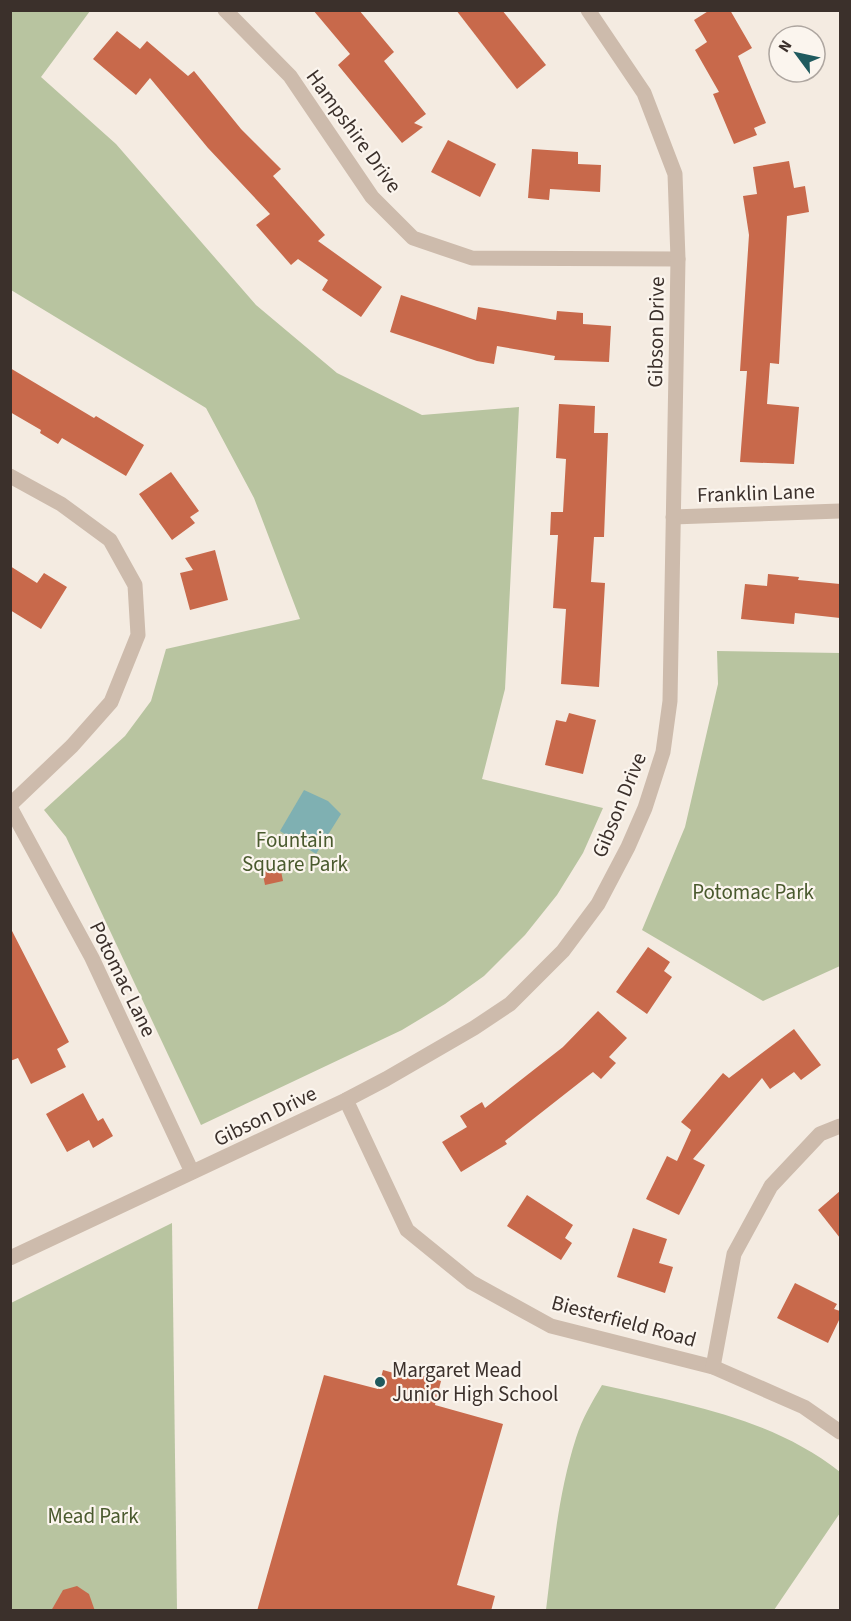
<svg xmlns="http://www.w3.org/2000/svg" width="851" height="1621" viewBox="0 0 851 1621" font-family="'Source Sans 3',sans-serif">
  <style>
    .green { fill: #b8c4a0 }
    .water { fill: #7fb0b2 }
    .building { fill: #c8694b }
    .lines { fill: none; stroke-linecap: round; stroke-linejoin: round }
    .minor { stroke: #cdbbac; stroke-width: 15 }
    .poi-dot { fill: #1f5a5e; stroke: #fbf5ee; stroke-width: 2 }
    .labels { text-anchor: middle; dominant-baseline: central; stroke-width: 4.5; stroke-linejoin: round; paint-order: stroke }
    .street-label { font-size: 21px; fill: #3b302b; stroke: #fbf5ee }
    .park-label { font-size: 21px; fill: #4a5a2e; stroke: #fbf5ee }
    .poi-label { font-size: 21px; fill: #3b302b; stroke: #fbf5ee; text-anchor: start }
  </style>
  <rect width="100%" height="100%" fill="#f4ebe1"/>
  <g class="green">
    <path d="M10 11H90L41 77 116 144 256 305 337 373 422 415 519 407 505 689 482 779 603 808 583 853 557 895 525 935 484 976 445 1004 402 1030 201 1125 66 837 44 810 125 736 151 701 166 649 300 619 254 498 206 408 11 290Z"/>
    <path d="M717 651 840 653V966L763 1001 642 930 685 827 718 684Z"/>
    <path d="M172 1223 177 1610H11V1303Z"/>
    <path d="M602 1385C686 1404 772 1418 840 1472V1513L774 1610H546C553 1553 558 1494 576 1438 582 1419 592 1402 602 1385Z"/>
  </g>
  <path class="water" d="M304 790 328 801 341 814 316 854 280 831Z"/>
  <g class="building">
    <path d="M313 10H359L394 52 384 61 426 114 414 123 423 127 402 143 338 65 350 54Z"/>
    <path d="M456 10H502L546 65 517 89Z"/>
    <path d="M710 10H730L752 48 738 56 766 123 754 128 757 135 734 144 713 94 719 92 695 50 707 42 694 20Z"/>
    <path d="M117 31 140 49 147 41 188 76 194 71 241 129 281 169 273 176 325 235 318 241 382 287 361 317 322 290 328 280 298 259 291 265 256 225 270 214 208 148 150 78 136 95 93 59Z"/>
    <path d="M448 140 496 164 480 197 431 172Z"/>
    <path d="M532 149 578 152V164L601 165 600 192 550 189 549 200 528 198Z"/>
    <path d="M789 161 794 188 805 186 809 212 787 216 779 364 770 363 767 404 799 407 794 464 740 462 747 371H740L749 235 743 196 757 194 753 167Z"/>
    <path d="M401 295 476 320 478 307 556 320 557 311 583 313V324L611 326 609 362 554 360 555 356 497 346 494 364 477 361 390 332Z"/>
    <path d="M10 368 94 418 96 416 144 445 126 476 62 438 58 444 40 433 41 430 10 412Z"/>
    <path d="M559 404 595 406 594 433H608L604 537H594L591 582 605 583 599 687 561 684 566 609 553 608 558 535H550L551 512H563L566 459 556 458Z"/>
    <path d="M171 472 199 511 190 517 195 523 172 540 139 494Z"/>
    <path d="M215 550 228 600 190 610 180 573 193 570 185 558Z"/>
    <path d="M10 566 37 583 44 573 67 587 41 629 10 610Z"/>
    <path d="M768 574 799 577 798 580 840 584V618L795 613 794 624 741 619 745 584 767 586Z"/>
    <path d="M569 713 596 720 583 774 545 765 556 720 566 722Z"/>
    <path d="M279 861 283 881 265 885 261 865Z"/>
    <path d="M10 927 69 1042 57 1049 66 1067 31 1084 18 1058 10 1061Z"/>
    <path d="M648 947 670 962 664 971 672 977 647 1014 616 992Z"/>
    <path d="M598 1011 627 1038 609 1057 616 1063 601 1079 593 1072 505 1141 507 1144 461 1172 442 1142 467 1127 460 1116 482 1102 485 1108 563 1047Z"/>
    <path d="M794 1029 821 1065 801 1080 794 1072 770 1089 762 1078 693 1159 705 1165 679 1215 646 1199 667 1156 677 1161 691 1130 681 1122 723 1073 729 1078Z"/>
    <path d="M83 1093 98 1121 103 1118 113 1136 93 1148 89 1140 67 1152 46 1114Z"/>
    <path d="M840 1191V1238L818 1210Z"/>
    <path d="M527 1195 573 1225 565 1238 572 1243 561 1260 507 1226Z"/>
    <path d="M633 1228 667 1239 659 1263 673 1267 665 1293 617 1277Z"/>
    <path d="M795 1283 837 1304 834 1309 840 1311V1318L828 1343 777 1318Z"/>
    <path d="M383 1370 415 1379 416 1374 441 1381 435 1405 503 1424 457 1585 495 1596 491 1611H257L324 1375 378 1389Z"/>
    <path d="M77 1586 89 1594 95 1611H51L63 1590Z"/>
  </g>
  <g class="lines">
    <g class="minor">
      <path d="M225 10 290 76 372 197 413 238 472 258 678 259"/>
      <path d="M10 476 61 504 110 540 135 585 138 635 111 702 72 746 10 805"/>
      <path d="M673 517 840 511"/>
      <path d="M10 807 92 958 192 1172"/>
      <path d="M346 1100 407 1230 471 1282 551 1326 713 1367 804 1407 840 1432"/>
      <path d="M10 1258 346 1100 386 1079 474 1028 510 1004 563 951 598 904 628 847 645 808 663 752 670 701 678 259 675 174 644 93 588 10"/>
      <path d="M713 1367 734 1254 771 1186 820 1134 840 1126"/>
    </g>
  </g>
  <circle class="poi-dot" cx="380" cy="1382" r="6"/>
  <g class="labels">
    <g class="street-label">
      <text transform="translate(354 131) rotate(54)">Hampshire Drive</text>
      <text transform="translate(656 332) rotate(-89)">Gibson Drive</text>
      <text transform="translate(756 493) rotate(-2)">Franklin Lane</text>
      <text transform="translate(619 805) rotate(-68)">Gibson Drive</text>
      <text transform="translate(123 979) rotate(64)">Potomac Lane</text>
      <text transform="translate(265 1116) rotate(-26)">Gibson Drive</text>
      <text transform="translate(624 1321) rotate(15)">Biesterfield Road</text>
    </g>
    <g class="park-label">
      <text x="295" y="840">Fountain<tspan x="295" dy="24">Square Park</tspan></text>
      <text x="753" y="892">Potomac Park</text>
      <text x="93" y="1516">Mead Park</text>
    </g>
    <g class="poi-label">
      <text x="392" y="1370">Margaret Mead<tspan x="392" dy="24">Junior High School</tspan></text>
    </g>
  </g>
  <rect width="851" height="1621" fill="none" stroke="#3b302b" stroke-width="24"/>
  <g transform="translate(797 54) rotate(303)"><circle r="28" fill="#fbf5ee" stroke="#aea6a0" stroke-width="1.5"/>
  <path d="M0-4.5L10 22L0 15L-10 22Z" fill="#1f5a5e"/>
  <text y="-9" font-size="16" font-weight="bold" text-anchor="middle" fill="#3b302b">N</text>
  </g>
</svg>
